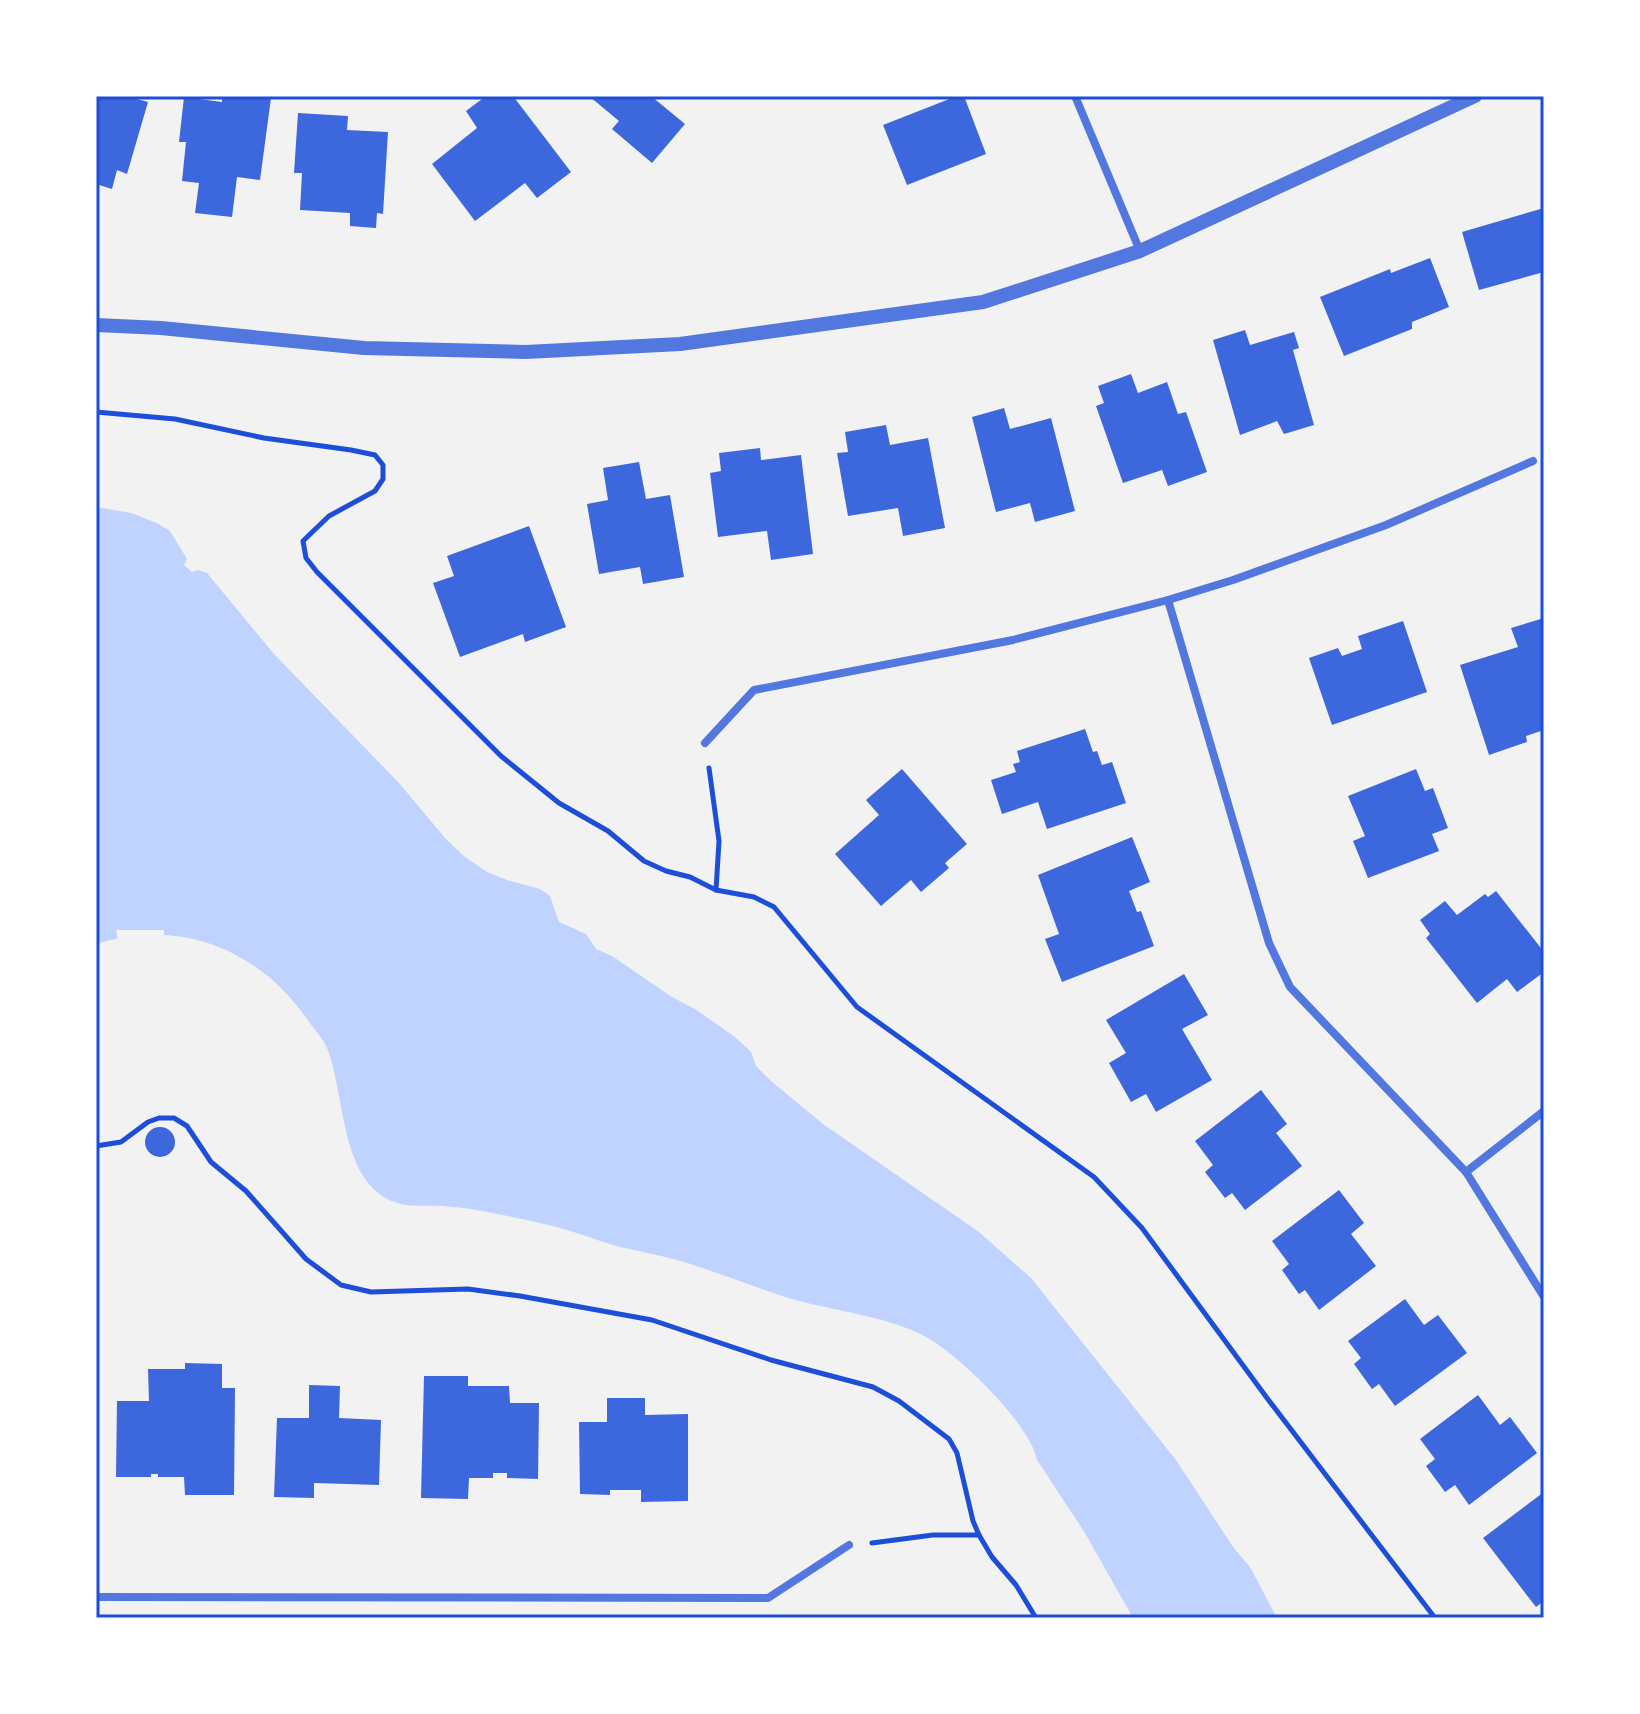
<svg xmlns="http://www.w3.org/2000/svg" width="1640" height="1714" viewBox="0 0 1640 1714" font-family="Commissioner,sans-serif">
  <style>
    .water { fill: #bfd3fe }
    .pier { fill: #f2f2f2 }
    .building { fill: #3d67dc }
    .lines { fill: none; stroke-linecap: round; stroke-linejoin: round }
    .path { stroke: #1d4ed8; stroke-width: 5 }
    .minor { stroke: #5277de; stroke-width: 8 }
    .tertiary { stroke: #5277de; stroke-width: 14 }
    .neatline { fill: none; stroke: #1d4ed8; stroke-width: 3 }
  </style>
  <rect width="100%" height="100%" fill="#f2f2f2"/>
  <path class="water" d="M96 507 131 513 157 523 170 531 187 559 184 565 192 572 198 570 207 573 274 654 399 783 445 838 465 857 487 872 507 880 540 889 550 896 559 922 586 934 596 949 612 956 672 997 695 1009 735 1037 751 1052 756 1066 771 1081 823 1124 979 1232 1031 1278 1176 1460 1233 1547 1250 1567 1277 1618H1133L1085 1533 1037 1460C1031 1425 958 1354 926 1337 888 1316 834 1311 792 1299 756 1288 720 1273 684 1262 661 1255 637 1251 613 1245 590 1238 568 1229 544 1224 512 1217 476 1208 443 1206 429 1205 415 1207 401 1204 339 1189 346 1095 327 1048 323 1038 313 1028 307 1019 257 948 179 918 96 944Z"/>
  <path class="pier" d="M116 930H164V939L118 941Z"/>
  <g class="building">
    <path d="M96 96H126L148 102 127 174 117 170 112 189 96 184Z"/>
    <path d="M222 96 271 98 260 180 237 177 232 217 195 213 199 183 182 181 186 142H179L184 97 222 102Z"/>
    <path d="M486 96H513L571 172 537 198 525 183 475 221 432 164 477 128 466 111Z"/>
    <path d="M589 96H651L685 124 652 163 612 129 619 121Z"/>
    <path d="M957 96H964L986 154 907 185 883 125Z"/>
    <path d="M298 113 348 116 347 130 388 132 383 214 377 213 376 228 350 226V213L300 210 302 173H294Z"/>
    <path d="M1544 208V272L1479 290 1462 232Z"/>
    <path d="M1430 258 1449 307 1412 322V329L1344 356 1320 297 1390 269 1391 273Z"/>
    <path d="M1245 330 1250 345 1294 332 1299 348 1293 350 1314 425 1284 434 1277 421 1240 435 1213 340Z"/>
    <path d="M1131 374 1138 393 1167 382 1178 414 1186 412 1207 472 1168 486 1162 470 1123 483 1096 406 1104 403 1098 386Z"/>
    <path d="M1004 408 1010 429 1051 418 1075 511 1035 522 1030 503 996 512 972 417Z"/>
    <path d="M886 425 890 445 928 438 945 528 903 536 898 508 848 516 837 453 848 452 845 432Z"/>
    <path d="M760 448 761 460 801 455 813 554 771 560 767 531 718 537 710 473 721 471 719 453Z"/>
    <path d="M639 462 646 499 670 495 684 577 643 584 640 567 599 574 587 504 608 500 603 468Z"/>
    <path d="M529 526 566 627 525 642 523 634 460 657 433 583 454 576 447 556Z"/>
    <path d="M1544 618V730L1526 736 1527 742 1489 755 1460 665 1518 647 1511 628Z"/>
    <path d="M1403 621 1427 692 1332 725 1309 658 1338 648 1342 656 1362 649 1358 636Z"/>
    <path d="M1085 729 1093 752 1097 751 1102 765 1112 762 1126 803 1047 829 1038 802 1002 814 991 780 1016 772 1013 764 1020 762 1017 751Z"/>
    <path d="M902 769 967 844 945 863 949 868 921 892 911 880 881 906 835 854 879 815 866 800Z"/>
    <path d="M1416 769 1425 791 1433 788 1448 828 1432 834 1439 851 1368 878 1353 841 1365 836 1348 796Z"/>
    <path d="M1132 837 1150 882 1129 891 1137 912 1141 911 1154 946 1062 982 1045 939 1059 934 1038 875Z"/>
    <path d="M1496 891 1544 952V972L1517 992 1507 979 1477 1003 1426 938 1430 934 1420 920 1445 901 1457 915 1485 894 1488 897Z"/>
    <path d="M1184 974 1208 1015 1182 1029 1212 1080 1156 1112 1146 1094 1131 1102 1109 1063 1126 1053 1106 1020Z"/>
    <path d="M1261 1090 1287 1124 1276 1133 1302 1166 1245 1210 1232 1193 1225 1198 1205 1172 1213 1165 1195 1141Z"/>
    <circle cx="160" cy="1142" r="15"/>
    <path d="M1339 1190 1364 1223 1351 1234 1376 1266 1319 1310 1305 1290 1299 1294 1282 1270 1289 1264 1272 1241Z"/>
    <path d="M1405 1299 1424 1325 1438 1315 1467 1353 1395 1406 1379 1384 1372 1389 1354 1364 1361 1358 1348 1341Z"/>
    <path d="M185 1363 222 1364V1388H235L234 1495H185L184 1477H158V1474H151V1477H116L117 1401H149L148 1369H185Z"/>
    <path d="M424 1376H468V1386H509L510 1403H539L538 1479 507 1478V1473H493V1478H469L468 1499 421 1498Z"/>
    <path d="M309 1385 340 1386 339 1418 381 1420 379 1485 314 1483V1498L274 1497 277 1418H309Z"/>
    <path d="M1478 1395 1500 1425 1510 1417 1537 1453 1469 1505 1455 1485 1445 1492 1426 1466 1435 1459 1420 1439Z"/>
    <path d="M607 1398H645V1415L688 1414V1501L641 1502V1490H610V1495L580 1494 579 1422H607Z"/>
    <path d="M1544 1492V1601L1536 1607 1483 1538Z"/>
  </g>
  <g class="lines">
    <g class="path">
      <path d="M96 412 175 419 264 438 351 450 375 455 383 465V479L375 491 329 516 303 541 306 558 317 572 501 756 559 803 608 831 644 861 666 871 690 877 716 890 754 897 774 907 857 1007 1094 1177 1142 1228 1267 1398 1435 1618"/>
      <path d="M709 768 719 841 716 890"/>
      <path d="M96 1146 121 1142 148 1122 159 1118H174L187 1126 211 1162 246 1191 306 1259 341 1285 371 1292 468 1289 520 1296 652 1320 771 1360 873 1387 899 1401 949 1439 957 1453 973 1521 979 1535 992 1557 1016 1585 1036 1618"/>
      <path d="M872 1543 933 1535H979"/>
    </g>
    <g class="minor">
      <path d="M1075 96 1140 251"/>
      <path d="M1168 600 1269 943 1290 987 1466 1172 1544 1297"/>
      <path d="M705 743 754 690 1013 640 1168 600 1233 580 1386 525 1533 461"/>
      <path d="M1466 1172 1544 1111"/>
      <path d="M96 1597 768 1598 849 1545"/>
    </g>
    <path class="tertiary" d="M96 325 161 328 364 348 526 352 680 344 983 302 1140 251 1475 96"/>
  </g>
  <rect width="1640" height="1714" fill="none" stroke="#ffffff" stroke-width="196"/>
  <rect x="98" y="98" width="1444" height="1518" class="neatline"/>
</svg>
